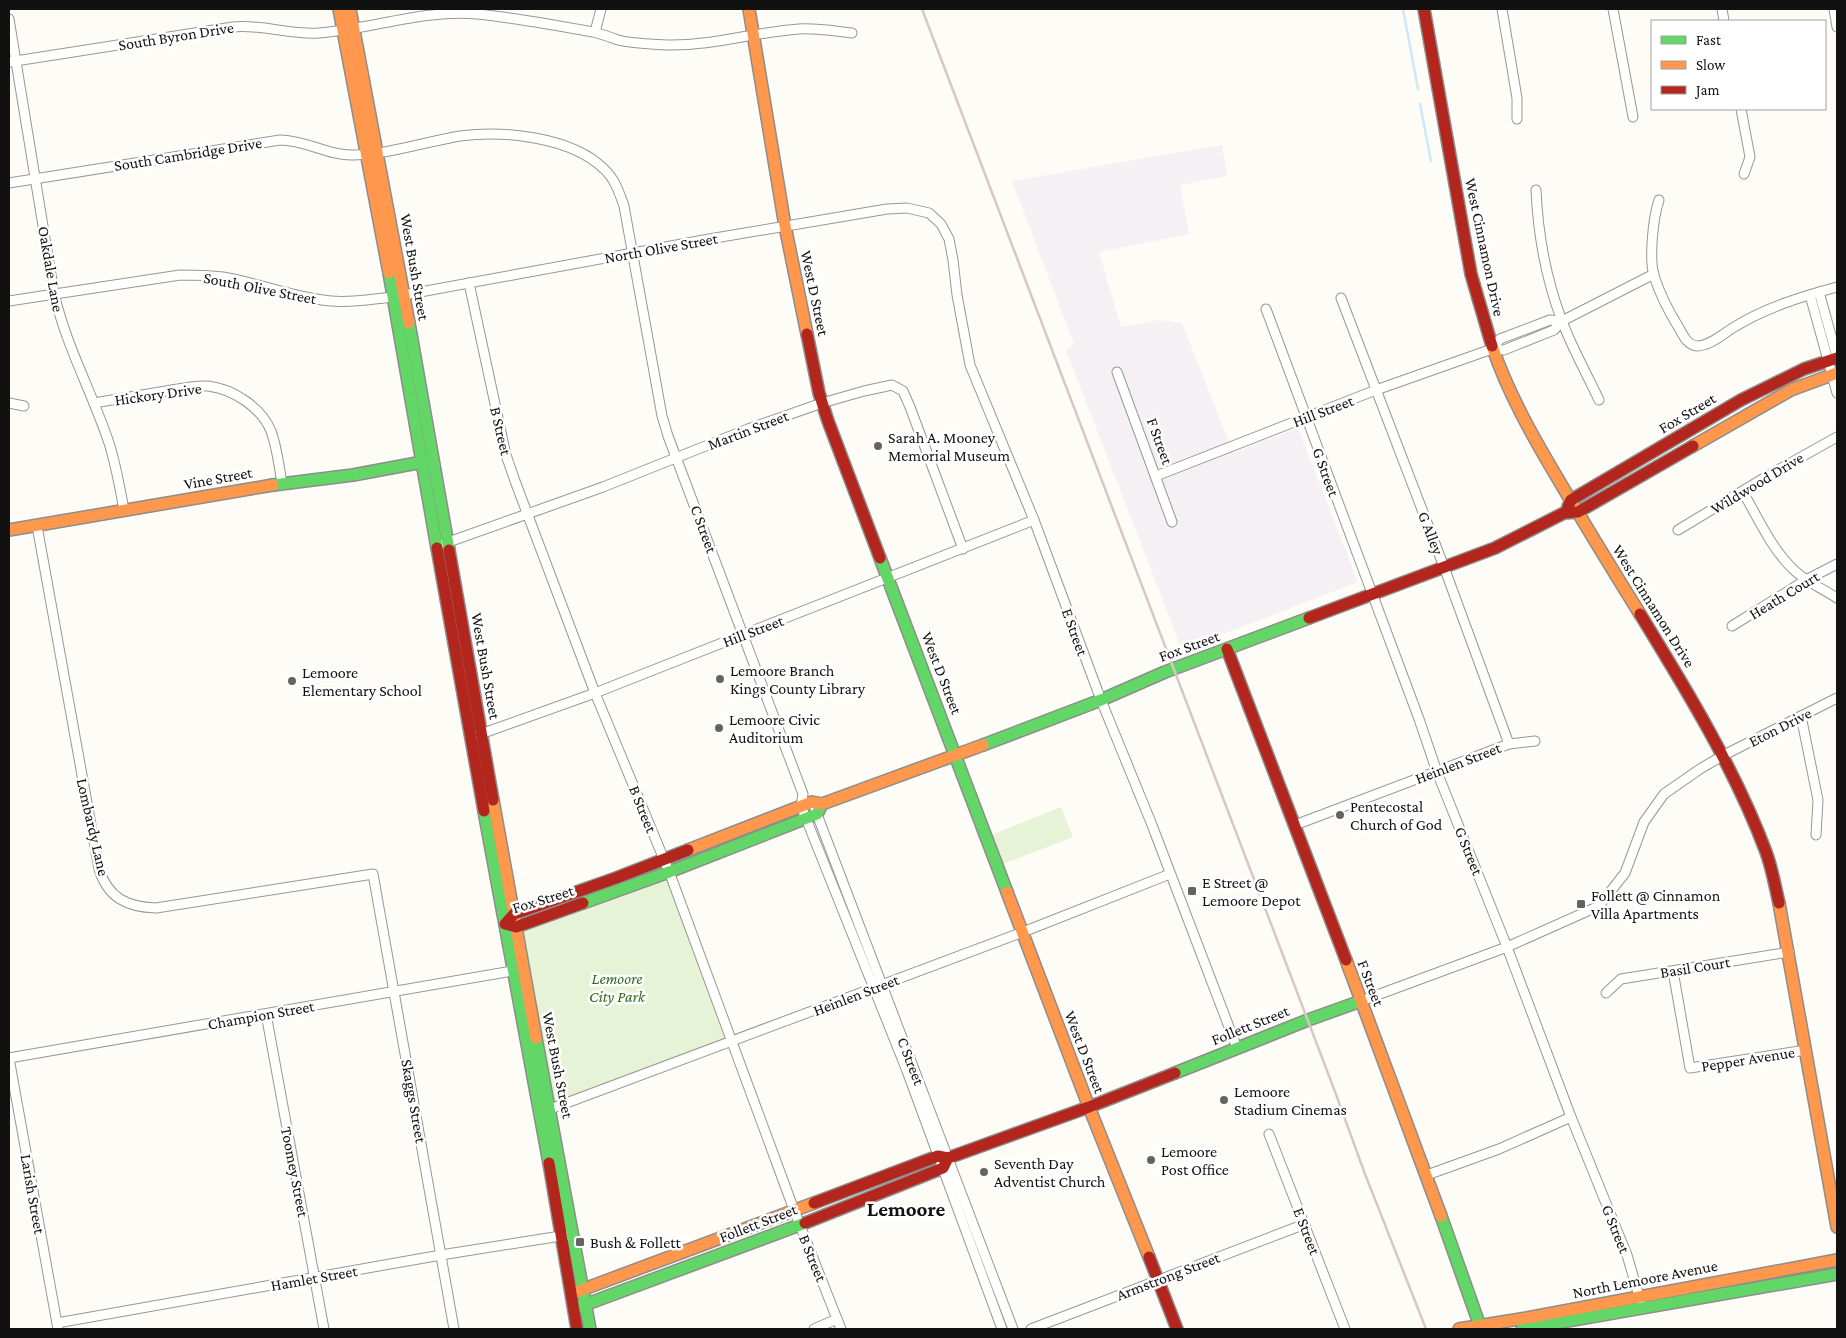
<svg xmlns="http://www.w3.org/2000/svg" width="1846" height="1338" viewBox="0 0 1846 1338" font-family="'Crimson Pro',serif">
  <style>
    .industrial { fill: #f5f0f3 }
    .green { fill: #e7f3d7 }
    .lines { fill: none; stroke-linecap: round; stroke-linejoin: round }
    .stream { stroke: #cde8f7; stroke-width: 2.5 }
    .street-casing { stroke: #979795; stroke-width: 11 }
    .fast-casing { stroke: #8e8d8b; stroke-width: 14 }
    .slow-casing { stroke: #8e8d8b; stroke-width: 14 }
    .jam-casing { stroke: #8e8d8b; stroke-width: 14 }
    .street { stroke: #fffffe; stroke-width: 9 }
    .fast { stroke: #63d668; stroke-width: 11 }
    .slow { stroke: #ff974d; stroke-width: 11 }
    .jam { stroke: #b3261e; stroke-width: 11 }
    .rail { stroke: #d9c6c7; stroke-width: 2.5 }
    .poi-dot { fill: #646362; stroke: #fff; stroke-width: 2 }
    .labels { text-anchor: middle; dominant-baseline: central; stroke-width: 5; stroke-linejoin: round; paint-order: stroke }
    .street-label { font-size: 16px; fill: #111; stroke: #fff }
    .poi-label { font-size: 16px; fill: #111; stroke: #fff; text-anchor: start }
    .park-label { font-size: 16px; font-style: italic; fill: #2f6b1f; stroke: #fff }
    .district-label { font-size: 21px; font-weight: bold; fill: #111; stroke: #fff }
  </style>
  <rect width="100%" height="100%" fill="#fdfcf7"/>
  <path class="industrial" d="M1222 145 1227 176 1180 185 1189 234 1099 252 1121 327 1159 320 1182 323 1233 453 1298 428 1358 582 1182 650 1066 350 1074 344 1012 181Z"/>
  <g class="green">
    <path d="M1061 807 1073 837 998 866 986 837Z"/>
    <path d="M669 872 732 1040 550 1108 516 927Z"/>
  </g>
  <g class="lines">
    <g class="stream">
      <path d="M1403 9 1418 89"/>
      <path d="M1420 104 1431 161"/>
    </g>
    <g class="street-casing">
      <g id="street">
        <path d="M1502 9 1517 98V119"/>
        <path d="M1613 9 1633 117"/>
        <path d="M1722 9 1724 21"/>
        <path d="M1834 9 1837 27"/>
        <path d="M9 19 54 293C66 346 92 392 109 443 116 465 120 488 124 510"/>
        <path d="M595 32 601 9"/>
        <path d="M9 62 233 27C262 24 290 35 319 33 372 29 424 9 477 14 516 18 555 25 593 32 602 34 610 37 618 40 634 44 651 44 667 45 713 46 754 32 799 29 817 28 834 31 852 33"/>
        <path d="M1741 109 1750 157 1744 174"/>
        <path d="M9 183 280 140C306 140 328 156 354 155 390 154 425 142 460 136 503 130 572 137 604 169 615 179 619 192 624 206L662 416 668 436 803 794 801 806 907 1071 1002 1329"/>
        <path d="M1536 190C1538 234 1546 279 1562 321 1572 348 1587 374 1599 400"/>
        <path d="M1659 200C1653 218 1649 258 1654 276 1660 294 1669 312 1679 328 1683 335 1687 345 1697 346 1709 346 1722 335 1731 329 1764 308 1800 297 1837 287"/>
        <path d="M469 283 506 455 515 481 595 693 670 874 794 1210 841 1329"/>
        <path d="M1819 292 1837 357"/>
        <path d="M1810 295 1837 393"/>
        <path d="M1341 298 1444 567 1509 744"/>
        <path d="M9 301 180 275C195 275 208 275 223 277 259 283 294 298 331 301 352 303 372 299 393 297L709 239 887 209 907 208 929 213 941 224 949 239 953 260 957 295 970 365 1034 520 1101 700 1152 825 1237 1048"/>
        <path d="M1266 309 1419 719 1437 772 1507 947 1571 1117 1627 1255 1641 1303"/>
        <path d="M1492 349 1500 339 1550 320 1562 321"/>
        <path d="M1117 372 1172 522"/>
        <path d="M9 403 24 406"/>
        <path d="M94 403C118 399 142 395 166 391 179 389 194 385 208 386 233 389 261 407 271 431 277 447 279 466 282 483"/>
        <path d="M1156 476 1376 390 1492 349 1504 350 1554 330 1562 321 1654 274"/>
        <path d="M1743 492C1758 518 1772 550 1795 571 1807 582 1823 589 1837 598"/>
        <path d="M37 526 99 869C108 898 127 907 156 908L373 874 454 1329"/>
        <path d="M1678 530 1769 475 1837 437"/>
        <path d="M443 544 603 487 748 429 822 403 864 391 892 385 903 391 910 407 963 549"/>
        <path d="M1732 626 1806 580 1837 564"/>
        <path d="M1801 716 1818 800 1816 835"/>
        <path d="M478 735 595 693 1034 520"/>
        <path d="M815 809 1013 1329"/>
        <path d="M1295 825 1509 744 1535 741"/>
        <path d="M1673 971 1690 1068 1806 1050"/>
        <path d="M1606 993 1621 979 1789 952"/>
        <path d="M1361 1001 1507 947 1599 906 1625 873 1644 822 1664 794 1700 769 1722 756 1837 698"/>
        <path d="M266 1014 324 1329"/>
        <path d="M9 1058 518 970"/>
        <path d="M9 1058 58 1329"/>
        <path d="M545 1111 1023 932 1170 874"/>
        <path d="M1269 1134 1345 1329"/>
        <path d="M1427 1175 1499 1149 1571 1117"/>
        <path d="M57 1323 441 1255 567 1235"/>
        <path d="M814 1329 837 1319"/>
        <path d="M1031 1329 1305 1224"/>
      </g>
    </g>
    <g class="fast-casing">
      <g id="fast">
        <path d="M389 273 437 548"/>
        <path d="M409 323 449 550"/>
        <path d="M273 485 353 475 428 461"/>
        <path d="M880 558 1007 892"/>
        <path d="M983 745 1101 700 1165 672 1309 618"/>
        <path d="M484 811 549 1163"/>
        <path d="M583 903 669 872 817 814 822 804"/>
        <path d="M536 1038 590 1329"/>
        <path d="M1175 1073 1308 1020 1361 1001"/>
        <path d="M1441 1216 1481 1329"/>
        <path d="M579 1307 805 1223"/>
        <path d="M1522 1329 1837 1274"/>
      </g>
    </g>
    <g class="slow-casing">
      <g id="slow">
        <path d="M339 9 389 273"/>
        <path d="M350 9 409 323"/>
        <path d="M749 9 785 226 807 334"/>
        <path d="M1492 346C1508 393 1533 437 1558 479 1585 525 1612 569 1640 614"/>
        <path d="M1693 446 1791 390 1837 373"/>
        <path d="M9 530 273 485"/>
        <path d="M493 800 536 1038"/>
        <path d="M688 850 812 802 822 804 983 745"/>
        <path d="M1007 892 1089 1107 1149 1257"/>
        <path d="M1779 903 1837 1227"/>
        <path d="M1346 960 1441 1216"/>
        <path d="M576 1292 814 1203"/>
        <path d="M1459 1329 1532 1317 1837 1260"/>
      </g>
    </g>
    <g class="jam-casing">
      <g id="jam">
        <path d="M1424 9 1471 274 1492 346"/>
        <path d="M807 334 819 393 828 421 880 558"/>
        <path d="M1568 507 1571 500 1741 400 1804 369 1837 358"/>
        <path d="M437 548 484 811"/>
        <path d="M449 550 493 800"/>
        <path d="M1640 614C1686 689 1735 769 1766 852 1772 868 1775 886 1779 903"/>
        <path d="M1309 618 1495 548 1564 513 1578 512 1693 446"/>
        <path d="M1227 649 1346 960"/>
        <path d="M583 903 516 927 505 924 514 914 616 878 688 850"/>
        <path d="M549 1163 577 1329"/>
        <path d="M814 1203 938 1156 948 1158"/>
        <path d="M805 1223 943 1168 948 1158 1089 1107 1175 1073"/>
        <path d="M1149 1257 1177 1329"/>
      </g>
    </g>
    <use href="#street" class="street"/>
    <use href="#fast" class="fast"/>
    <use href="#slow" class="slow"/>
    <use href="#jam" class="jam"/>
    <path class="rail" d="M922 9 1334 1089 1365 1174 1426 1329"/>
  </g>
  <g class="poi-dot">
    <circle cx="878" cy="446" r="5"/>
    <circle cx="720" cy="679" r="5"/>
    <circle cx="292" cy="681" r="5"/>
    <circle cx="719" cy="728" r="5"/>
    <circle cx="1340" cy="815" r="5"/>
    <rect x="1187" y="886" width="10" height="10" rx="2.5"/>
    <rect x="1576" y="899" width="10" height="10" rx="2.5"/>
    <circle cx="1224" cy="1100" r="5"/>
    <circle cx="1151" cy="1160" r="5"/>
    <circle cx="984" cy="1172" r="5"/>
    <rect x="575" y="1237" width="10" height="10" rx="2.5"/>
  </g>
  <g class="labels">
    <g class="street-label">
      <text transform="translate(176 36) rotate(-9)">South Byron Drive</text>
      <text transform="translate(188 154) rotate(-9)">South Cambridge Drive</text>
      <text transform="translate(1485 247) rotate(78)">West Cinnamon Drive</text>
      <text transform="translate(661 248) rotate(-10)">North Olive Street</text>
      <text transform="translate(415 267) rotate(80)">West Bush Street</text>
      <text transform="translate(51 269) rotate(80)">Oakdale Lane</text>
      <text transform="translate(260 288) rotate(11)">South Olive Street</text>
      <text transform="translate(815 293) rotate(78)">West D Street</text>
      <text transform="translate(158 394) rotate(-8)">Hickory Drive</text>
      <text transform="translate(1323 411) rotate(-21)">Hill Street</text>
      <text transform="translate(1687 413) rotate(-31)">Fox Street</text>
      <text transform="translate(748 430) rotate(-21)">Martin Street</text>
      <text transform="translate(501 431) rotate(77)">B Street</text>
      <text transform="translate(1160 441) rotate(70)">F Street</text>
      <text transform="translate(1326 472) rotate(70)">G Street</text>
      <text transform="translate(218 478) rotate(-10)">Vine Street</text>
      <text transform="translate(1757 483) rotate(-31)">Wildwood Drive</text>
      <text transform="translate(704 529) rotate(70)">C Street</text>
      <text transform="translate(1431 533) rotate(69)">G Alley</text>
      <text transform="translate(1784 595) rotate(-31)">Heath Court</text>
      <text transform="translate(1654 606) rotate(58)">West Cinnamon Drive</text>
      <text transform="translate(753 631) rotate(-21)">Hill Street</text>
      <text transform="translate(1075 632) rotate(70)">E Street</text>
      <text transform="translate(1189 646) rotate(-20)">Fox Street</text>
      <text transform="translate(486 666) rotate(80)">West Bush Street</text>
      <text transform="translate(942 673) rotate(69)">West D Street</text>
      <text transform="translate(1780 727) rotate(-27)">Eton Drive</text>
      <text transform="translate(1458 763) rotate(-21)">Heinlen Street</text>
      <text transform="translate(643 809) rotate(68)">B Street</text>
      <text transform="translate(93 827) rotate(77)">Lombardy Lane</text>
      <text transform="translate(1469 851) rotate(68)">G Street</text>
      <text transform="translate(543 899) rotate(-17)">Fox Street</text>
      <text transform="translate(1695 967) rotate(-9)">Basil Court</text>
      <text transform="translate(1371 983) rotate(69)">F Street</text>
      <text transform="translate(856 995) rotate(-21)">Heinlen Street</text>
      <text transform="translate(261 1015) rotate(-10)">Champion Street</text>
      <text transform="translate(1250 1025) rotate(-22)">Follett Street</text>
      <text transform="translate(1085 1052) rotate(69)">West D Street</text>
      <text transform="translate(1748 1059) rotate(-9)">Pepper Avenue</text>
      <text transform="translate(911 1061) rotate(69)">C Street</text>
      <text transform="translate(558 1065) rotate(79)">West Bush Street</text>
      <text transform="translate(414 1101) rotate(80)">Skaggs Street</text>
      <text transform="translate(295 1172) rotate(79)">Toomey Street</text>
      <text transform="translate(33 1194) rotate(80)">Larish Street</text>
      <text transform="translate(758 1223) rotate(-21)">Follett Street</text>
      <text transform="translate(1616 1229) rotate(68)">G Street</text>
      <text transform="translate(1307 1231) rotate(69)">E Street</text>
      <text transform="translate(813 1258) rotate(68)">B Street</text>
      <text transform="translate(1168 1276) rotate(-21)">Armstrong Street</text>
      <text transform="translate(314 1278) rotate(-10)">Hamlet Street</text>
      <text transform="translate(1645 1279) rotate(-11)">North Lemoore Avenue</text>
    </g>
    <g class="poi-label">
      <text x="888" y="437">Sarah A. Mooney<tspan x="888" dy="18">Memorial Museum</tspan></text>
      <text x="730" y="670">Lemoore Branch<tspan x="730" dy="18">Kings County Library</tspan></text>
      <text x="302" y="672">Lemoore<tspan x="302" dy="18">Elementary School</tspan></text>
      <text x="729" y="719">Lemoore Civic<tspan x="729" dy="18">Auditorium</tspan></text>
      <text x="1350" y="806">Pentecostal<tspan x="1350" dy="18">Church of God</tspan></text>
      <text x="1202" y="882">E Street @<tspan x="1202" dy="18">Lemoore Depot</tspan></text>
      <text x="1591" y="895">Follett @ Cinnamon<tspan x="1591" dy="18">Villa Apartments</tspan></text>
      <text x="1234" y="1091">Lemoore<tspan x="1234" dy="18">Stadium Cinemas</tspan></text>
      <text x="1161" y="1151">Lemoore<tspan x="1161" dy="18">Post Office</tspan></text>
      <text x="994" y="1163">Seventh Day<tspan x="994" dy="18">Adventist Church</tspan></text>
      <text x="590" y="1242">Bush &amp; Follett</text>
    </g>
    <g class="park-label">
      <text x="617" y="978">Lemoore<tspan x="617" dy="18">City Park</tspan></text>
    </g>
    <g class="district-label">
      <text x="906" y="1209">Lemoore</text>
    </g>
  </g>
  <rect width="1846" height="1338" fill="none" stroke="#111111" stroke-width="20"/>
  <rect x="1651" y="20" width="175" height="90" fill="#ffffff" stroke="#a0a0a0"/>
  <rect x="1661" y="36" width="25" height="8" fill="#63d668" stroke="#a0a0a0"/>
  <text x="1696" y="45" font-size="15" fill="#111111">Fast</text>
  <rect x="1661" y="61" width="25" height="8" fill="#ff974d" stroke="#a0a0a0"/>
  <text x="1696" y="70" font-size="15" fill="#111111">Slow</text>
  <rect x="1661" y="86" width="25" height="8" fill="#b3261e" stroke="#a0a0a0"/>
  <text x="1696" y="95" font-size="15" fill="#111111">Jam</text>
</svg>
